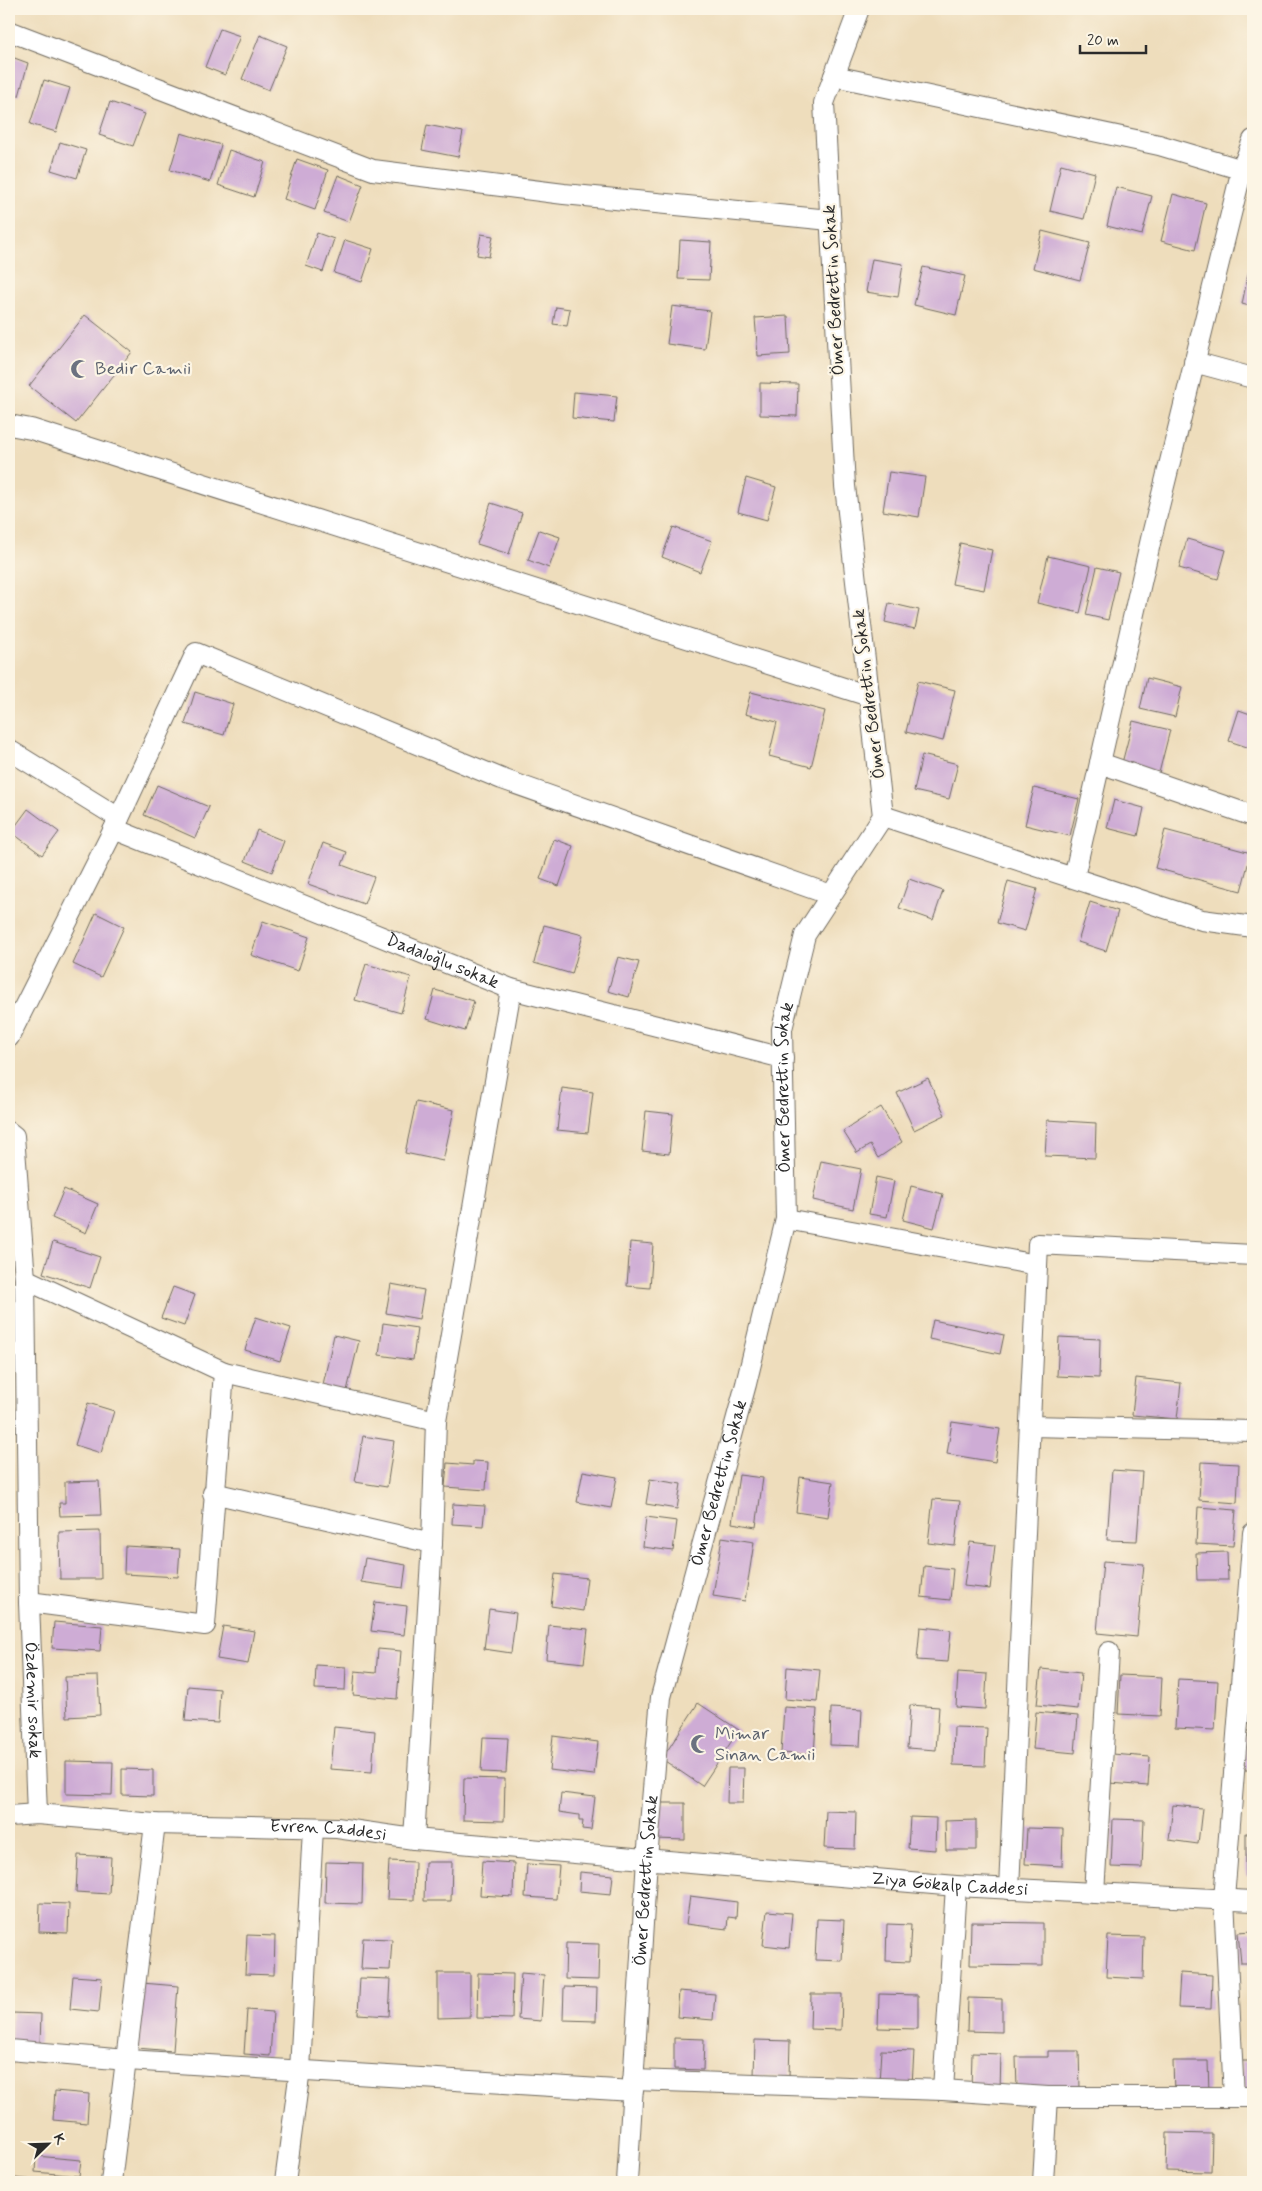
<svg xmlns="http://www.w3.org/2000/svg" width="1262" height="2191" viewBox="0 0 1262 2191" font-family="Mynerve,sans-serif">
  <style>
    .building { fill: #ceacd5 }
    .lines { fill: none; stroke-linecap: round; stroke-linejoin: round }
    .minor-casing { stroke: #6f695e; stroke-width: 22 }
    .minor { stroke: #fff; stroke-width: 20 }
    .labels { text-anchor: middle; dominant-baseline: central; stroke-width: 4.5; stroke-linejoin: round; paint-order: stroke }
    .street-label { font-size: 18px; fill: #2b2b2b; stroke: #fcf5e5 }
    .worship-label { font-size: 18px; fill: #5b616d; stroke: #fcf5e5; text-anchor: start }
  </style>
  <rect width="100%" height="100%" fill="#fcf5e5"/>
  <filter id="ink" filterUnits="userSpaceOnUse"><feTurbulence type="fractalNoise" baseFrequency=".02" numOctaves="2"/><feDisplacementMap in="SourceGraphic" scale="10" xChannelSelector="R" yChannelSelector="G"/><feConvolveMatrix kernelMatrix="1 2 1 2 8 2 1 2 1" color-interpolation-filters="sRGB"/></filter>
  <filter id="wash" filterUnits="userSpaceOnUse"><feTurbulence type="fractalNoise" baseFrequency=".0096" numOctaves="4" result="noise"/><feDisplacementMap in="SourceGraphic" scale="20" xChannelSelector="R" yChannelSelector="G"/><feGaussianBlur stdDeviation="1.12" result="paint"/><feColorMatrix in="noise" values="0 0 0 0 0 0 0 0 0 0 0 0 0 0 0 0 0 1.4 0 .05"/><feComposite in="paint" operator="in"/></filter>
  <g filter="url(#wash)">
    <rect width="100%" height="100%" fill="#eeddbc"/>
    <g id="blocks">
      <g class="building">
        <path d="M220 29 240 36 225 75 205 67Z"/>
        <path d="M260 35 287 46 269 90 242 79Z"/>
        <path d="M9 56 28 63 19 96 9 93Z"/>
        <path d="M44 80 70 88 56 132 30 124Z"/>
        <path d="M110 102 145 114 133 146 99 135Z"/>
        <path d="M427 125 463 132 458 157 422 150Z"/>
        <path d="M181 133 221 145 210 182 170 170Z"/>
        <path d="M60 142 86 150 77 178 51 170Z"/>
        <path d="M229 150 265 162 254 197 218 185Z"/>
        <path d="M297 159 328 170 315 210 284 199Z"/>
        <path d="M1061 164 1095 173 1084 219 1050 211Z"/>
        <path d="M338 175 363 185 349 222 324 213Z"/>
        <path d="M1116 187 1152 196 1142 235 1107 226Z"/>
        <path d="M1173 194 1206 203 1195 250 1161 241Z"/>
        <path d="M1042 231 1090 243 1080 280 1033 268Z"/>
        <path d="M317 233 334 239 323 272 306 266Z"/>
        <path d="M481 234 493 236 489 257 477 255Z"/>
        <path d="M345 240 373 249 362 282 334 273Z"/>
        <path d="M680 240 711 242 709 280 678 279Z"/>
        <path d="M872 259 903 264 898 297 866 292Z"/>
        <path d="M1251 260 1253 261V307L1242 304Z"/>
        <path d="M923 267 965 276 956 315 914 305Z"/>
        <path d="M672 306 710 311 705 349 667 344Z"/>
        <path d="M556 307 570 309 567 326 553 324Z"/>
        <path d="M85 315 132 352 76 423 29 386Z"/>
        <path d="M788 316 790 354 758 356 755 318Z"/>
        <path d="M760 383 798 384 797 416 760 415Z"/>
        <path d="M574 392 617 396 614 422 572 418Z"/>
        <path d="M889 472 925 477 919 517 883 511Z"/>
        <path d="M746 478 776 487 767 520 738 512Z"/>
        <path d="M491 503 522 513 509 554 477 544Z"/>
        <path d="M673 527 712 541 700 572 662 557Z"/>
        <path d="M539 530 560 537 549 568 528 560Z"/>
        <path d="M1187 539 1226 550 1218 579 1179 568Z"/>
        <path d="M960 543 992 550 984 590 952 584Z"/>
        <path d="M1048 556 1091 566 1080 613 1037 603Z"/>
        <path d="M1097 567 1119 572 1108 620 1086 615Z"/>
        <path d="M889 603 919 610 915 629 885 622Z"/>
        <path d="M1147 678 1182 687 1175 717 1140 709Z"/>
        <path d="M918 681 955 690 943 741 906 732Z"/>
        <path d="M195 692 233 704 224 735 185 724Z"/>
        <path d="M751 692 825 711 811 767 769 756 777 722 745 714Z"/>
        <path d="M1239 710 1253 715V749L1229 741Z"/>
        <path d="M1133 721 1170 730 1159 773 1122 763Z"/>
        <path d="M922 755 958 764 949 799 914 791Z"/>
        <path d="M157 785 209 807 195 838 144 815Z"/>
        <path d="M1034 788 1079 799 1070 836 1025 825Z"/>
        <path d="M1114 800 1144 808 1138 836 1107 828Z"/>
        <path d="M28 809 59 832 42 855 11 832Z"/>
        <path d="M257 830 284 841 272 872 245 861Z"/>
        <path d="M1165 830 1251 853 1241 891 1155 868Z"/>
        <path d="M554 839 573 846 559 886 540 879Z"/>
        <path d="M323 843 347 852 342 865 374 877 364 904 308 884Z"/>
        <path d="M909 879 943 891 933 920 899 908Z"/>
        <path d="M1008 881 1037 889 1025 931 997 923Z"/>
        <path d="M1090 902 1118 911 1106 951 1078 942Z"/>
        <path d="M96 913 124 927 101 977 73 964Z"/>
        <path d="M263 921 309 937 298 971 251 955Z"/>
        <path d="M544 925 583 935 572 974 534 963Z"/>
        <path d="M618 957 639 962 629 997 608 991Z"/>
        <path d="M366 964 411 977 401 1013 355 1000Z"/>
        <path d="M435 990 474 1001 465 1031 427 1019Z"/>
        <path d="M928 1078 945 1115 914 1130 897 1093Z"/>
        <path d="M562 1088 593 1092 588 1133 557 1130Z"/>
        <path d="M416 1102 454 1110 443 1161 405 1153Z"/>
        <path d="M881 1107 902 1142 878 1158 870 1145 857 1153 843 1131Z"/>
        <path d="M646 1111 673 1114 669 1154 642 1151Z"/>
        <path d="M1047 1120 1096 1123 1095 1158 1045 1156Z"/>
        <path d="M821 1161 861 1169 853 1209 813 1200Z"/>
        <path d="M876 1177 894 1181 887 1217 869 1214Z"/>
        <path d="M911 1186 943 1194 934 1228 903 1220Z"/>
        <path d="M64 1189 98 1204 86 1233 52 1218Z"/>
        <path d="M53 1242 100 1257 90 1288 43 1273Z"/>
        <path d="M630 1242 653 1244 650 1288 627 1286Z"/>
        <path d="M391 1284 424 1290 419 1319 386 1313Z"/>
        <path d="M173 1287 195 1295 184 1326 161 1318Z"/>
        <path d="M256 1317 291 1328 280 1361 245 1350Z"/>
        <path d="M933 1320 1004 1335 1000 1354 929 1339Z"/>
        <path d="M383 1323 417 1328 413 1360 379 1355Z"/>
        <path d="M334 1335 359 1341 346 1395 322 1389Z"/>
        <path d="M1059 1337 1100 1339 1099 1378 1057 1376Z"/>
        <path d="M1136 1378 1181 1383 1177 1419 1132 1415Z"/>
        <path d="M88 1403 114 1411 101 1453 75 1445Z"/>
        <path d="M952 1422 1000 1429 995 1462 947 1454Z"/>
        <path d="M363 1436 394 1441 387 1487 355 1482Z"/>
        <path d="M473 1461 488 1462 486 1490 445 1487 447 1463 473 1465Z"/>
        <path d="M1201 1462 1239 1464 1237 1503 1199 1500Z"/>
        <path d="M1112 1470 1142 1472 1137 1541 1107 1540Z"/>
        <path d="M583 1471 617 1477 611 1508 577 1502Z"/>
        <path d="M739 1475 763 1478 756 1527 732 1523Z"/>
        <path d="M800 1477 833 1482 828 1517 796 1512Z"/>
        <path d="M650 1479 681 1484 677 1509 646 1504Z"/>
        <path d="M99 1481 101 1515 60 1516 59 1503H65V1482Z"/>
        <path d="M933 1499 960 1501 955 1546 928 1543Z"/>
        <path d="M453 1504 485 1506 483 1526 452 1524Z"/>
        <path d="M1198 1507 1236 1510 1233 1546 1196 1544Z"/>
        <path d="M646 1517 677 1521 673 1551 643 1547Z"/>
        <path d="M100 1531 101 1579H60L59 1532Z"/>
        <path d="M722 1537 754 1542 745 1601 713 1596Z"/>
        <path d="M970 1542 995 1545 990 1589 964 1586Z"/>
        <path d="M125 1546 180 1549 178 1577 124 1574Z"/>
        <path d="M1227 1552 1228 1580H1197L1196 1553Z"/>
        <path d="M365 1558 406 1565 403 1588 361 1582Z"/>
        <path d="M1103 1561 1144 1564 1137 1637 1097 1633Z"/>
        <path d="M924 1566 953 1569 950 1600 921 1597Z"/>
        <path d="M555 1574 587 1578 583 1611 551 1606Z"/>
        <path d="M375 1602 407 1606 404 1635 371 1631Z"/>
        <path d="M489 1609 516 1613 511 1653 484 1649Z"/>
        <path d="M54 1622 102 1626 100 1651 52 1648Z"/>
        <path d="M549 1625 588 1629 584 1663 546 1659Z"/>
        <path d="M223 1626 254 1631 248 1664 217 1659Z"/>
        <path d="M920 1627 951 1630 948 1662 917 1660Z"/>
        <path d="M378 1649 401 1651 397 1699 353 1695 355 1671 376 1673Z"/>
        <path d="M316 1665 346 1667 345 1690 315 1689Z"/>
        <path d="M787 1667 820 1670 817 1702 785 1699Z"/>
        <path d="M1041 1669 1081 1673 1078 1709 1037 1705Z"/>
        <path d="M958 1672 987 1674 985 1709 956 1707Z"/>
        <path d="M1120 1675 1162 1677 1160 1716 1118 1714Z"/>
        <path d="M98 1676 100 1715 67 1717 65 1677Z"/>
        <path d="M1178 1679 1218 1681 1215 1730 1175 1728Z"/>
        <path d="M188 1686 220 1689 218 1723 185 1721Z"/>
        <path d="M1246 1694H1253V1731H1247Z"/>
        <path d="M698 1703 739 1730 702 1786 662 1759Z"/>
        <path d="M910 1705 939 1707 936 1750 907 1748Z"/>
        <path d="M784 1707 817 1709 814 1755 781 1753Z"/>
        <path d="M831 1708 862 1710 860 1746 830 1745Z"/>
        <path d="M1036 1712 1078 1716 1075 1753 1033 1749Z"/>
        <path d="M334 1727 375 1731 372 1772 330 1769Z"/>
        <path d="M954 1727 987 1728 985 1766 953 1765Z"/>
        <path d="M553 1736 598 1742 594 1775 549 1770Z"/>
        <path d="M483 1737 508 1738 506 1773 481 1772Z"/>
        <rect x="1245" y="1737" width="8" height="33"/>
        <path d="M1112 1754 1150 1757 1148 1786 1110 1783Z"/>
        <path d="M66 1761 113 1762 112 1795 66 1794Z"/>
        <path d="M728 1768H744L743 1803H727Z"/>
        <path d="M122 1769 153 1770V1796L122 1795Z"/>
        <path d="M464 1778 505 1779 504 1821 463 1820Z"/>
        <path d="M561 1793 595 1797 591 1830 582 1829 583 1821H579V1815L559 1812Z"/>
        <path d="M656 1803H685V1840L656 1839Z"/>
        <path d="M1173 1805 1202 1808 1198 1844 1169 1840Z"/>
        <path d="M826 1811 856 1812 855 1849 824 1848Z"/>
        <path d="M910 1817 936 1818 935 1850 908 1848Z"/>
        <path d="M1113 1819 1144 1820 1142 1868 1111 1867Z"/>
        <path d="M976 1820V1850H946L945 1821Z"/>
        <path d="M1027 1828 1063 1829 1062 1866 1025 1864Z"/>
        <rect x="1246" y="1833" width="7" height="43"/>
        <path d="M78 1855 111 1857 109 1894 76 1892Z"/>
        <path d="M389 1861 415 1862 414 1900 387 1899Z"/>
        <path d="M482 1861 514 1863 513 1897 480 1895Z"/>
        <path d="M326 1862 363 1863 362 1904 325 1903Z"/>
        <path d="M425 1862H452L451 1901H424Z"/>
        <path d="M527 1864 559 1866 556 1899 525 1897Z"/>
        <path d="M580 1872 613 1875 611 1894 579 1891Z"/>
        <path d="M690 1896 737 1902 736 1918 728 1917 727 1929 686 1924Z"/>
        <path d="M40 1903 69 1904 68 1933 39 1932Z"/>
        <path d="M767 1911 792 1913 789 1948 763 1945Z"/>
        <path d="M817 1919 844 1920 842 1961 815 1960Z"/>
        <path d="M971 1922 1043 1923V1966L970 1965Z"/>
        <path d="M887 1924 911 1925 909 1962 886 1961Z"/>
        <path d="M1253 1931V1963H1241L1238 1932Z"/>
        <path d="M247 1935 275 1936 274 1975 245 1974Z"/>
        <path d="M1108 1936 1144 1937 1143 1979 1106 1977Z"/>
        <path d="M363 1938 392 1939 390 1970 361 1969Z"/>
        <path d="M566 1943 599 1944 598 1980 565 1979Z"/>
        <path d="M438 1973H470V2017L438 2018Z"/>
        <path d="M478 1973 513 1974 512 2019 477 2018Z"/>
        <path d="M521 1973 544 1975 541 2021 518 2019Z"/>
        <path d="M1180 1973 1212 1975 1211 2009 1178 2008Z"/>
        <path d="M73 1976 102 1978 99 2012 70 2009Z"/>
        <path d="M360 1978 391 1979 389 2016 358 2014Z"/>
        <path d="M142 1983 178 1986 173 2051 137 2048Z"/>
        <path d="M564 1987 597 1988 596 2021 563 2020Z"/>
        <path d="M679 1991 715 1994 713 2020 677 2017Z"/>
        <path d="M811 1994H842L841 2030 810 2029Z"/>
        <path d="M879 1994 918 1995V2029L878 2028Z"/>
        <path d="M968 1998 1002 1999V2032L967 2031Z"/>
        <path d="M247 2010 273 2012 270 2056 244 2054Z"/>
        <path d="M12 2013 41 2014 40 2044 11 2042Z"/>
        <path d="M674 2038 704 2039 703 2070 674 2069Z"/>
        <path d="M755 2040 790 2041 789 2077 754 2076Z"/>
        <path d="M881 2050 914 2051 912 2085 879 2083Z"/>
        <path d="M1048 2051H1079L1080 2089H1017L1016 2057H1048Z"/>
        <path d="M972 2053 1001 2054 1000 2090H971Z"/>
        <path d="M1173 2061H1208L1209 2093 1174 2094Z"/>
        <path d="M1242 2061H1253V2096L1243 2097Z"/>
        <path d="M55 2091 89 2094 87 2123 53 2120Z"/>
        <path d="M1167 2133 1212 2134 1211 2172 1166 2171Z"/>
        <path d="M36 2156 81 2160 79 2176 35 2172Z"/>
        <path d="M14 2178 47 2181V2182H13Z"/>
      </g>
    </g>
  </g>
  <g filter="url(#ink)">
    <use href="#blocks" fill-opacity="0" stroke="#6f695e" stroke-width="1"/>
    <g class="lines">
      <g class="minor-casing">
        <g id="minor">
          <path d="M9 31 373 170 564 194 830 220"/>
          <path d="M834 76 1159 145 1253 173"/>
          <path d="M1194 362 1253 378"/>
          <path d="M9 425 31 429 869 696"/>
          <path d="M9 750 119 818"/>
          <path d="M1100 763 1253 816"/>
          <path d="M883 816 1202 920 1253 927"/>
          <path id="s1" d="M114 829 511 989 783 1058"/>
          <path d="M1074 877 1151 539 1242 169 1253 140"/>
          <path d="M9 1037 114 829 196 653 502 779 831 895"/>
          <path id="s2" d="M9 1132 14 1136 25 1279 29 1602 37 1814"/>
          <path d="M786 1219 1037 1265"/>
          <path d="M25 1279 224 1372 436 1421"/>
          <path d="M1030 1426 1253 1431"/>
          <path d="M213 1493 432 1543"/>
          <path d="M29 1602 205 1625 224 1372"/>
          <path id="s3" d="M9 1816 37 1814 155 1824 337 1828 414 1839 956 1886 1253 1901"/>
          <path d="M414 1839 432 1543 436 1421 511 989"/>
          <path d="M1009 1889 1038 1244 1253 1255"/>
          <path d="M1094 1893 1109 1652"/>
          <path d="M9 2050 127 2060 633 2091"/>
          <path d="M633 2080 943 2090 956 1886"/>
          <path d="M943 2090 1048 2097H1253"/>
          <path d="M1234 2097 1224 1899 1253 1533"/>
          <path d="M111 2182 155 1824"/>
          <path d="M285 2182 300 2070 313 1828"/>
          <path id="s4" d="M627 2182 647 1859 661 1697 746 1384 786 1219 782 1029 805 935 883 816 845 486 824 103 859 9"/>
          <path d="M1043 2182 1048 2097"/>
        </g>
      </g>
      <use href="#minor" class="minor"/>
    </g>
  </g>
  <defs>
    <g id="mosque-bare" transform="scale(1.5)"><path d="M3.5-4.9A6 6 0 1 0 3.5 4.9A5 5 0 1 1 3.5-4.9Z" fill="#6b7280" stroke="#fcf5e5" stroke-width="2.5" paint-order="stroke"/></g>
  </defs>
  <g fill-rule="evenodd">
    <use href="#mosque-bare" x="80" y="369"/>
    <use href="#mosque-bare" x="700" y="1744"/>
  </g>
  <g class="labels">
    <g class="street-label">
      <text transform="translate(834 290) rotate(-93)">Ömer Bedrettin Sokak</text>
      <text transform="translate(869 694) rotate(-97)">Ömer Bedrettin Sokak</text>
      <text stroke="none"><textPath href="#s1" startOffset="354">Dadaloğlu sokak</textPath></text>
      <text stroke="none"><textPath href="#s4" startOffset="1112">Ömer Bedrettin Sokak</textPath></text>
      <text stroke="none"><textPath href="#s4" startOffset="708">Ömer Bedrettin Sokak</textPath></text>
      <text stroke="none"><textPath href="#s2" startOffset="571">Özdemir sokak</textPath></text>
      <text stroke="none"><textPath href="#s3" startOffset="320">Evren Caddesi</textPath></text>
      <text stroke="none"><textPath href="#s4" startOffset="302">Ömer Bedrettin Sokak</textPath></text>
      <text stroke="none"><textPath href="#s3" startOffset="944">Ziya Gökalp Caddesi</textPath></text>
    </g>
    <g class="worship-label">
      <text x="95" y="369">Bedir Camii</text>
      <text x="715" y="1734">Mimar<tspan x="715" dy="21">Sinan Camii</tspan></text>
    </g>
  </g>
  <rect width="1262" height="2191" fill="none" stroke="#fcf5e5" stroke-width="30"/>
  <g transform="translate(48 2144) rotate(67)" stroke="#fcf5e5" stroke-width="4" paint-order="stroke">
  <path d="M0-4L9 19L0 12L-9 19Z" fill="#2b2b2b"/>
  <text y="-8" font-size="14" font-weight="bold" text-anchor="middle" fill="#2b2b2b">K</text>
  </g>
  <path d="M1080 45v8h66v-8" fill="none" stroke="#2b2b2b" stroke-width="2.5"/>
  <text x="1087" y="45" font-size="15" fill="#2b2b2b" stroke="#fcf5e5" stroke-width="4" paint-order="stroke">20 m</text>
</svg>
